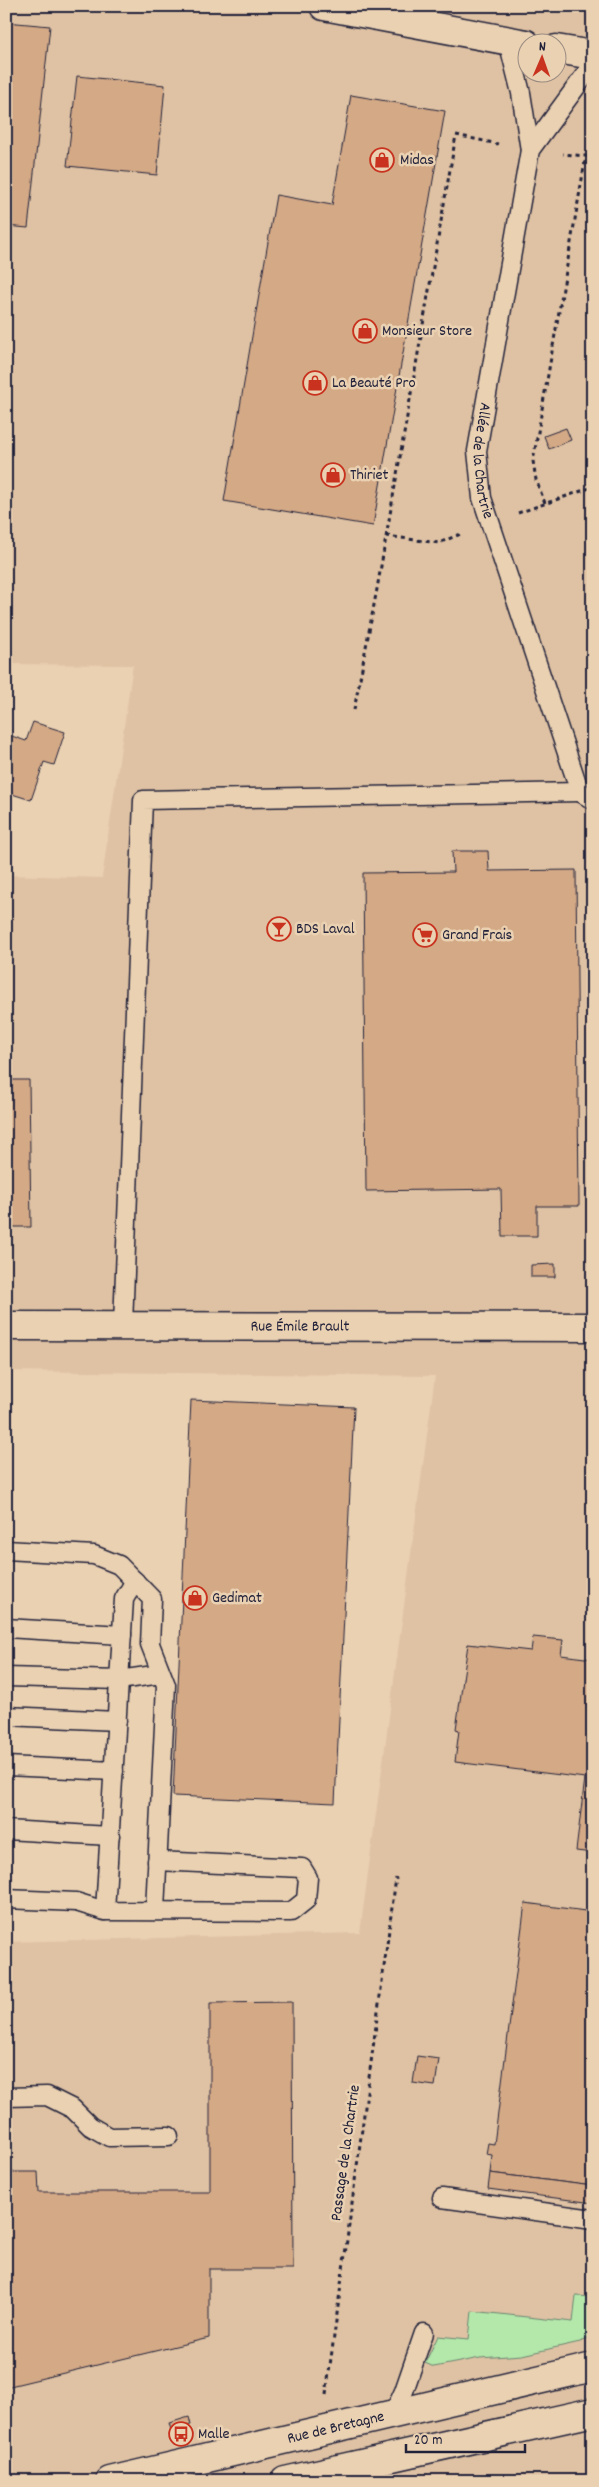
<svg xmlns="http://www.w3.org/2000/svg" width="599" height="2487" viewBox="0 0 599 2487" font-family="Dekko,sans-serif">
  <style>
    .built { fill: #dfc2a3; fill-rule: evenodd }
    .green { fill: #b3e8aa; stroke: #6a8572 }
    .building { fill: #d4a986; stroke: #22223b }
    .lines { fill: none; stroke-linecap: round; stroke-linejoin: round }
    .service-casing { stroke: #22223b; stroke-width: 21 }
    .minor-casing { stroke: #22223b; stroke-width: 31 }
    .tertiary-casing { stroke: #22223b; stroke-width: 31 }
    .secondary-casing { stroke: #22223b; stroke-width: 31 }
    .path { stroke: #22223b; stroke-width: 3; stroke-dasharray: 4 4; stroke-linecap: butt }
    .service { stroke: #ead1b2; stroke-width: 18 }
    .minor { stroke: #ead1b2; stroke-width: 28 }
    .tertiary { stroke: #ead1b2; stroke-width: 28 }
    .secondary { stroke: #ead1b2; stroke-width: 28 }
    .labels { text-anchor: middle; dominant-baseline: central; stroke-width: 5; stroke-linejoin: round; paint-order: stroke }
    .poi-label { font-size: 16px; fill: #22223b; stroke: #ead1b2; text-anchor: start }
    .street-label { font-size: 16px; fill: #22223b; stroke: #ead1b2 }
  </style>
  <rect width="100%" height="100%" fill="#ead1b2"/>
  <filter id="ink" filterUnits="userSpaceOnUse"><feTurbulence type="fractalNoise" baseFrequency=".02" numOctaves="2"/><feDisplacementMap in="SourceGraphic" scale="10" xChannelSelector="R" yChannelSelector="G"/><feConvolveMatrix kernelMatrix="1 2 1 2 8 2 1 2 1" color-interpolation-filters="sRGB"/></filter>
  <g filter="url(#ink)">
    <path class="built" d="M6 6H593V2481H6V1942L360 1933 435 1376 6 1371V875L102 878 133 665 6 664ZM526 42H556V72H526Z"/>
    <path class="green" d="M576 2296 593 2297V2337L580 2342 522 2355 480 2358 434 2367 425 2363 438 2336 469 2339 472 2311 573 2322Z"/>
    <g class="building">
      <path d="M6 22 50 26 28 228 6 226Z"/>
      <path d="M77 76 165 85 157 175 67 166Z"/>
      <path d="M351 95 445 111 373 526 224 501 276 195 332 205Z"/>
      <path d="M566 428 571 440 549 449 544 436Z"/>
      <path d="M33 722 65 732 54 765 44 762 31 800 12 794 7 809 6 734 26 741Z"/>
      <path d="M452 851H488L489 871 576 870 579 1206H537V1236H502L501 1189 366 1191 363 873 453 872Z"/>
      <path d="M6 1080H29L31 1227H6Z"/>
      <path d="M555 1264V1277H531V1265Z"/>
      <path d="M191 1400 354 1407 335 1803 173 1796Z"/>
      <path d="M533 1637 563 1640 561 1655 593 1659V1853L576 1851 585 1778 455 1762 459 1730 456 1729 468 1644 531 1651Z"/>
      <path d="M525 1903 593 1912V2186L490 2173 492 2155 486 2154 488 2143 494 2144Z"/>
      <path d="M292 2002 293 2269H209V2338L6 2387V2172H38L39 2192H210V2003Z"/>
      <path d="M417 2056 439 2059 435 2086 413 2083Z"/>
      <path d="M490 2173 593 2186V2203L488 2189Z"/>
      <path d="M189 2417 191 2425 171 2430 169 2423Z"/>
    </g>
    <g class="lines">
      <g class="service-casing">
        <g id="service">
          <path d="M508 41 521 93 530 150"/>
          <path id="s1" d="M593 64 530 150 477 451 482 498 580 792 593 800"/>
          <path d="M123 1325 143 800 580 792"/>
          <path d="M6 1550 94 1555 119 1565 152 1599 150 1644 166 1685 155 1910"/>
          <path d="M6 1628 122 1635"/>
          <path d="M6 1677 119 1680 161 1674"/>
          <path d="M6 1716 117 1721"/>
          <path d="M6 1766 114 1771"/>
          <path d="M6 1830 110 1836"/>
          <path d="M6 1899 76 1902 105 1911 291 1912 306 1900 308 1878 302 1868 157 1861"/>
          <path d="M105 1911 124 1599 135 1581"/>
          <path d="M6 2097 47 2096 73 2109 90 2126 109 2137 169 2136"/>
          <path d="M442 2198 593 2219"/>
          <path d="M393 2415 404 2391 424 2333"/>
        </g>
      </g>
      <g class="minor-casing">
        <g id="minor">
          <path id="s2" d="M6 1326 593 1327"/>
        </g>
      </g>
      <g class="tertiary-casing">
        <g id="tertiary">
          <path d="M324 6 526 44"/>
          <path d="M556 49 593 55"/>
        </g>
      </g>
      <g class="secondary-casing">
        <g id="secondary">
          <path id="s3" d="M110 2481 593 2367"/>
          <path d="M285 2481 593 2412"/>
        </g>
      </g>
      <g class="path">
        <path d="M545 503 536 480 533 461 586 156 563 154"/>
        <path d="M518 513 593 487"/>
        <path d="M386 536 439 543 463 533"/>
        <path d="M354 710 377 589 456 135 498 144"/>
        <path d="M326 2395 396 1878"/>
      </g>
      <use href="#service" class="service"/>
      <use href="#minor" class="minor"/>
      <use href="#tertiary" class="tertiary"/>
      <use href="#secondary" class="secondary"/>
    </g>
  </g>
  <defs>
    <g id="shop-ring" transform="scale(1.25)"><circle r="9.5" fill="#ead1b2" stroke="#c8321e" stroke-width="1.5"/><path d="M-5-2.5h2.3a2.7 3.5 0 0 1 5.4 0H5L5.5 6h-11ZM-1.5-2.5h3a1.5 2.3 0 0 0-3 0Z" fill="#c8321e"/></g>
    <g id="bar-ring" transform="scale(1.25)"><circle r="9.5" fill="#ead1b2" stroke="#c8321e" stroke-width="1.5"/><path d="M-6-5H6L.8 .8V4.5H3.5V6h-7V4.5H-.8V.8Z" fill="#c8321e"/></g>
    <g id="supermarket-ring" transform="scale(1.25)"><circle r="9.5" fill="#ead1b2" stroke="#c8321e" stroke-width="1.5"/><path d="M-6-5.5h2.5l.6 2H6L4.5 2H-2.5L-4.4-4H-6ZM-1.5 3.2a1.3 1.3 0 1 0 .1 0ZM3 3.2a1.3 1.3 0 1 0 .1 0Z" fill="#c8321e"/></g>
    <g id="bus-ring" transform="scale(1.25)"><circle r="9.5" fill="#ead1b2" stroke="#c8321e" stroke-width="1.5"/><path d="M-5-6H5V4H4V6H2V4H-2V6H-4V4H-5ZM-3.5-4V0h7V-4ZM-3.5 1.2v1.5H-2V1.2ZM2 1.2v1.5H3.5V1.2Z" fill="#c8321e"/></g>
  </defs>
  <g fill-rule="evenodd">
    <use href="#shop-ring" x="382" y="160"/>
    <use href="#shop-ring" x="365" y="331"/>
    <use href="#shop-ring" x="315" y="383"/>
    <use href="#shop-ring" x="333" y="475"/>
    <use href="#bar-ring" x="279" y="929"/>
    <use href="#supermarket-ring" x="425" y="935"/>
    <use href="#shop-ring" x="195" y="1598"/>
    <use href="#bus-ring" x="181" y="2434"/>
  </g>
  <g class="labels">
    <g class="poi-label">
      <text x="400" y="160">Midas</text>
      <text x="382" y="331">Monsieur Store</text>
      <text x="332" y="383">La Beauté Pro</text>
      <text x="350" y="475">Thiriet</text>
      <text x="296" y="929">BDS Laval</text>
      <text x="442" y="935">Grand Frais</text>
      <text x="212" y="1598">Gedimat</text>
      <text x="198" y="2434">Malle</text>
    </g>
    <g class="street-label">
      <text stroke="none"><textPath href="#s1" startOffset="422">Allée de la Chartrie</textPath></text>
      <text stroke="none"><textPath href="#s2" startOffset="294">Rue Émile Brault</textPath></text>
      <text transform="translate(346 2153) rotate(-82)">Passage de la Chartrie</text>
      <text stroke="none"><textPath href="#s3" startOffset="232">Rue de Bretagne</textPath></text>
    </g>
  </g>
  <rect width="599" height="2487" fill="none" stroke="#ead1b2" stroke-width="25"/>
  <rect x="12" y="12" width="574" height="2462" fill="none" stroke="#22223b" stroke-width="2" filter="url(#ink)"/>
  <g transform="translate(542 58) rotate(2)"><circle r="24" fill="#ead1b2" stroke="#9a8b82"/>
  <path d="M0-4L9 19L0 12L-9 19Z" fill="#c8321e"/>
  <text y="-8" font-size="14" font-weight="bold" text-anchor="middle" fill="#22223b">N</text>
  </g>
  <path d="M406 2444v8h119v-8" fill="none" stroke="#22223b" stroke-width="2.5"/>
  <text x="414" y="2444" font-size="15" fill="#22223b" stroke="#ead1b2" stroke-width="4" paint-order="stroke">20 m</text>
</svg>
